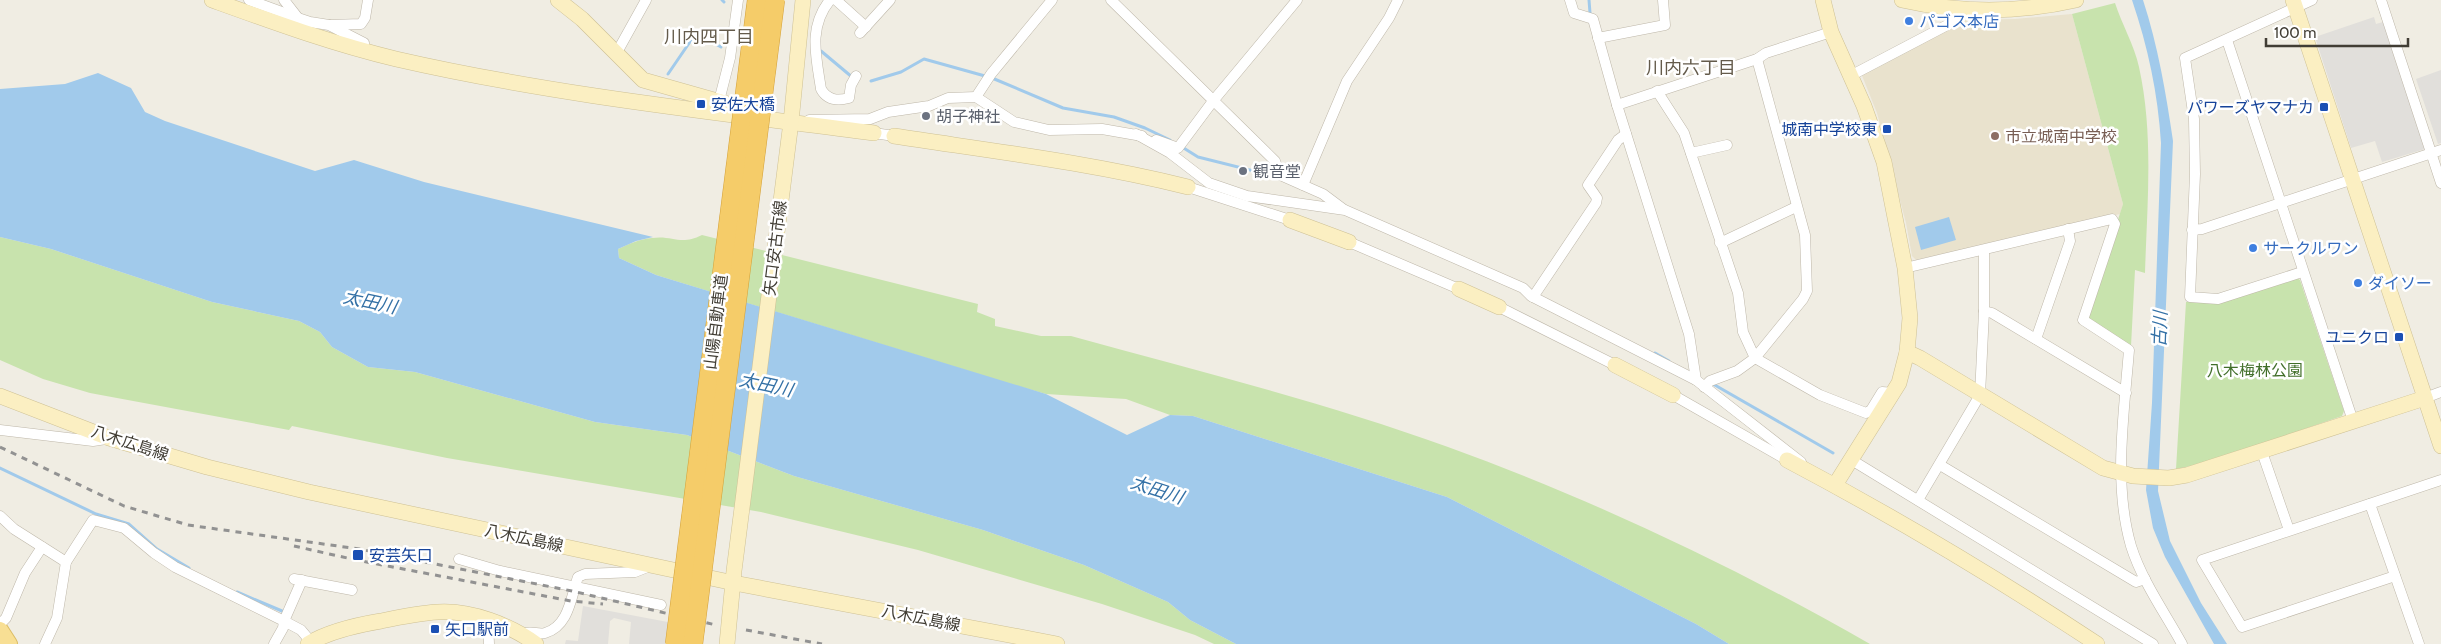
<svg xmlns="http://www.w3.org/2000/svg" width="2441" height="644" viewBox="0 0 2441 644" font-family="Cabin,'Noto Sans JP',sans-serif">
  <style>
    .education { fill: #e9e2cd }
    .green { fill: #c8e3ad }
    .parking { fill: #e1dfdb }
    .water { fill: #a1caeb }
    .lines { fill: none; stroke-linecap: round; stroke-linejoin: round }
    .stream { stroke: #a1caeb; stroke-width: 3 }
    .street-casing { stroke: #beb7a9; stroke-width: 11 }
    .secondary-casing { stroke: #cec195; stroke-width: 16 }
    .primary-casing { stroke: #dbbd66; stroke-width: 18 }
    .street { stroke: #fff; stroke-width: 10 }
    .secondary { stroke: #fbefc2; stroke-width: 15 }
    .primary { stroke: #f8df94; stroke-width: 16 }
    .rail { stroke: #929292; stroke-width: 3; stroke-dasharray: 6 6; stroke-linecap: butt }
    .highway-bridge-casing { stroke: #d3a13a; stroke-width: 20; stroke-linecap: butt }
    .highway-bridge { stroke: #f5cc69; stroke-width: 19 }
    .shop-dot { fill: #3f7fe0; stroke: #fff; stroke-width: 2 }
    .transit-dot { fill: #1a4fb4; stroke: #fff; stroke-width: 2 }
    .worship-dot { fill: #6b7280; stroke: #fff; stroke-width: 2 }
    .education-dot { fill: #8d6e63; stroke: #fff; stroke-width: 2 }
    .labels { text-anchor: middle; dominant-baseline: central; stroke-width: 5; stroke-linejoin: round; paint-order: stroke }
    .shop-label { font-size: 16px; fill: #366cbe; stroke: #fff; text-anchor: start }
    .transit-label { font-size: 16px; fill: #164399; stroke: #fff; text-anchor: start }
    .worship-label { font-size: 16px; fill: #5b616d; stroke: #fff; text-anchor: start }
    .education-label { font-size: 16px; fill: #785e54; stroke: #fff; text-anchor: start }
    .street-label { font-size: 16px; fill: #413d34; stroke: #fff }
    .park-label { font-size: 16px; fill: #426f2b; stroke: #fff }
    .neighbourhood-label { font-size: 18px; fill: #645b4b; stroke: #fff }
    .water-label { font-size: 18px; font-style: italic; fill: #3471a6; stroke: #fff }
  </style>
  <rect width="100%" height="100%" fill="#f0ede3"/>
  <path class="education" d="M2072 14 2123 204 2120 214 1916 260 1912 256 1906 223 1877 113 1861 73 1966 20 2015 19Z"/>
  <g class="green">
    <path d="M2115 3C2122 25 2134 44 2139 67 2154 135 2147 204 2145 273L2135 270 2131 346 2087 317 2123 204 2072 14Z"/>
    <path d="M702 235 978 304 977 312 995 319V326L1041 336H1071C1197 371 1325 402 1448 447 1594 500 1735 567 1870 644H1729L1696 624 1447 497 1193 416 1170 415 1126 399 1046 394 1004 382 656 275 619 258 618 249C629 244 640 239 652 238 673 235 680 246 702 235Z"/>
    <path d="M0 237 51 249 212 302 299 321 320 332 332 347 368 367 415 372 595 422 687 435 794 476 983 530 1084 565 1168 602 1190 620 1236 644H1214L1195 635 1102 604 918 550 761 512 447 458 292 426 289 430 90 393 43 379 0 360Z"/>
    <path d="M2297 278 2300 280 2344 411 2342 416 2206 463 2176 469 2186 302H2219Z"/>
  </g>
  <g class="parking">
    <path d="M2374 17 2376 24 2383 22 2425 149 2382 162 2375 141 2351 148 2315 37Z"/>
    <path d="M2441 70V143L2438 144 2416 79Z"/>
    <path d="M583 606 673 623 670 644H629L631 622 614 618 610 621 608 644H565L566 640 578 641Z"/>
  </g>
  <g class="water">
    <path d="M2132 0H2143C2158 46 2166 93 2173 141L2158 491 2170 541 2201 603 2227 644H2214L2165 557 2153 528 2146 490 2152 403 2161 143C2158 94 2148 47 2132 0Z"/>
    <path d="M98 73 131 88 145 112 165 121 315 171 354 160 424 182 653 237 636 241 618 249 619 258 656 275 1046 394 1127 435 1170 415 1193 416 1447 497 1696 624 1729 644H1236L1190 620 1168 602 1084 565 983 530 794 476 687 435 595 422 415 372 368 367 332 347 320 332 299 321 212 302 51 249 0 237V89L65 84Z"/>
    <path d="M1949 217 1956 240 1921 250 1915 227Z"/>
  </g>
  <g class="lines">
    <g class="stream">
      <path d="M722 0 724 2"/>
      <path d="M1589 0 1590 13"/>
      <path d="M821 51 852 77"/>
      <path d="M668 74 696 33 721 47"/>
      <path d="M992 78 1063 108 1114 117 1145 128 1170 140"/>
      <path d="M871 81 901 72 924 59 985 76"/>
      <path d="M1182 147 1198 157 1274 176"/>
      <path d="M1655 353 1669 361"/>
      <path d="M1713 384 1833 453"/>
      <path d="M0 468 96 514 129 524 157 549 189 568"/>
      <path d="M237 592 282 611"/>
    </g>
    <g class="street-casing">
      <g id="street">
        <path d="M249 0 298 18"/>
        <path d="M284 0 298 18 310 22 329 25 364 43 363 50"/>
        <path d="M830 0C808 27 816 56 821 89 827 100 837 101 849 98L851 85 856 76"/>
        <path d="M836 0 866 27"/>
        <path d="M1111 0 1275 161 1280 175 1323 194 1343 209"/>
        <path d="M1570 0 1574 13 1593 19 1617 105 1689 334 1696 380"/>
        <path d="M2381 0 2441 183"/>
        <path d="M330 25 361 24 365 18 368 0"/>
        <path d="M860 33 890 0"/>
        <path d="M1598 38 1665 25 1663 0"/>
        <path d="M2227 40 2353 421"/>
        <path d="M616 54 646 0"/>
        <path d="M1852 75 1955 21 1961 9"/>
        <path d="M1657 91 1684 133 1738 293 1743 332 1755 358 1820 395 1866 413 1871 410 1882 392 1894 393"/>
        <path d="M976 97 991 74 1052 0"/>
        <path d="M719 101 730 58 738 0"/>
        <path d="M1617 105 1757 59 1766 53 1831 32"/>
        <path d="M809 120 870 119 888 112 929 106 948 98 976 97 1014 122 1049 130 1102 129 1142 136"/>
        <path d="M874 133 894 136"/>
        <path d="M1136 134 1170 153 1209 183 1247 196 1345 210 1523 288 1531 296 1696 380 1801 462"/>
        <path d="M1156 140 1178 148 1213 101 1297 0"/>
        <path d="M1691 153 1727 145"/>
        <path d="M1303 185 1347 81 1389 18 1398 0"/>
        <path d="M1188 187 1290 220"/>
        <path d="M2192 230 2202 229 2441 150"/>
        <path d="M1349 242 1459 289"/>
        <path d="M1720 243 1796 207"/>
        <path d="M1905 268 2112 219 2115 224 2083 320 2129 350C2124 414 2113 484 2131 546 2142 581 2165 613 2182 644"/>
        <path d="M2302 272 2218 299 2190 297 2195 174 2194 119 2185 58 2312 0"/>
        <path d="M1533 297 1596 203 1597 198 1588 185 1618 140 1626 134"/>
        <path d="M1499 307 1615 365"/>
        <path d="M1984 311 1992 313 2126 393"/>
        <path d="M2036 339 2070 241 2068 229"/>
        <path d="M1704 387 1710 381 1737 371 1755 358 1803 299 1807 291 1805 235 1757 59"/>
        <path d="M1673 395 1787 460"/>
        <path d="M2425 398 2441 392"/>
        <path d="M0 430 93 441 106 439"/>
        <path d="M2262 452 2289 530"/>
        <path d="M1850 459 2153 644"/>
        <path d="M1940 465 2136 582 2145 579"/>
        <path d="M1918 500 1980 395 1984 311V250"/>
        <path d="M2370 504 2419 644"/>
        <path d="M0 516 14 529 66 562"/>
        <path d="M459 559 500 571 661 605"/>
        <path d="M2395 576 2242 627 2202 560 2441 480"/>
        <path d="M294 579 352 590"/>
        <path d="M302 580 284 621 301 630 311 642"/>
        <path d="M488 620 489 644"/>
        <path d="M0 624 6 618 25 573 42 547"/>
        <path d="M522 634C530 630 538 635 545 633 569 626 571 597 578 577L585 574 635 572 650 566"/>
        <path d="M45 644 57 618 66 562 93 520 124 528 154 553 175 567 284 621 283 628 274 644"/>
      </g>
    </g>
    <g class="secondary-casing">
      <g id="secondary">
        <path d="M212 0C273 22 333 44 396 59 553 95 714 112 874 133"/>
        <path d="M558 0 582 19 643 80 749 110"/>
        <path d="M1823 0 1831 32 1864 106 1884 162 1905 268 1910 318 1907 352 1899 383 1835 485"/>
        <path d="M1902 0C1959 13 2019 13 2076 0"/>
        <path d="M2293 0 2441 446"/>
        <path d="M894 136C992 151 1092 163 1188 187"/>
        <path d="M1290 220 1349 242"/>
        <path d="M1459 289 1499 307"/>
        <path d="M1907 352 1920 358 2103 468 2133 476 2169 478 2187 475 2425 398"/>
        <path d="M1615 365 1673 395"/>
        <path d="M0 396 109 438 207 467 309 492 734 583 1057 644"/>
        <path d="M1787 460C1893 516 1997 578 2097 644"/>
        <path d="M308 644C329 631 357 625 381 621 400 617 419 613 438 612 471 610 510 625 536 644"/>
        <path d="M727 644 734 571 791 122 803 0"/>
      </g>
    </g>
    <g class="primary-casing">
      <path id="primary" d="M0 630 9 644"/>
    </g>
    <use href="#street" class="street"/>
    <use href="#secondary" class="secondary"/>
    <use href="#primary" class="primary"/>
    <g class="rail">
      <path d="M0 447 124 506 188 525 359 549 572 591 716 625"/>
      <path d="M294 546 356 560 571 601 603 604"/>
      <path d="M746 630 822 644"/>
    </g>
    <g class="highway-bridge-casing">
      <g id="highway-bridge">
        <path d="M675 644 757 0"/>
        <path d="M693 644 775 0"/>
      </g>
    </g>
    <use href="#highway-bridge" class="highway-bridge"/>
  </g>
  <g class="shop-dot">
    <circle cx="1909" cy="21" r="5"/>
    <circle cx="2253" cy="248" r="5"/>
    <circle cx="2358" cy="283" r="5"/>
  </g>
  <g class="transit-dot">
    <rect x="696" y="99" width="10" height="10" rx="2.5"/>
    <rect x="2319" y="102" width="10" height="10" rx="2.5"/>
    <rect x="1882" y="124" width="10" height="10" rx="2.5"/>
    <rect x="2394" y="332" width="10" height="10" rx="2.5"/>
    <rect x="352" y="549" width="12" height="12" rx="2.5"/>
    <rect x="430" y="624" width="10" height="10" rx="2.5"/>
  </g>
  <g class="worship-dot">
    <circle cx="926" cy="116" r="5"/>
    <circle cx="1243" cy="171" r="5"/>
  </g>
  <circle class="education-dot" cx="1995" cy="136" r="5"/>
  <g class="labels">
    <g class="shop-label">
      <text x="1919" y="21">パゴス本店</text>
      <text x="2263" y="248">サークルワン</text>
      <text x="2368" y="283">ダイソー</text>
    </g>
    <g class="transit-label">
      <text x="711" y="104">安佐大橋</text>
      <text x="2314" y="107" text-anchor="end">パワーズヤマナカ</text>
      <text x="1877" y="129" text-anchor="end">城南中学校東</text>
      <text x="2389" y="337" text-anchor="end">ユニクロ</text>
      <text x="369" y="555">安芸矢口</text>
      <text x="445" y="629">矢口駅前</text>
    </g>
    <g class="worship-label">
      <text x="936" y="116">胡子神社</text>
      <text x="1253" y="171">観音堂</text>
    </g>
    <g class="education-label">
      <text x="2005" y="136">市立城南中学校</text>
    </g>
    <g class="street-label">
      <text transform="translate(775 248) rotate(-83)">矢口安古市線</text>
      <text transform="translate(716 322) rotate(-83)">山陽自動車道</text>
      <text transform="translate(130 443) rotate(18)">八木広島線</text>
      <text transform="translate(524 538) rotate(12)">八木広島線</text>
      <text transform="translate(921 618) rotate(11)">八木広島線</text>
    </g>
    <g class="park-label">
      <text x="2255" y="370">八木梅林公園</text>
    </g>
    <g class="neighbourhood-label">
      <text x="709" y="37">川内四丁目</text>
      <text x="1691" y="68">川内六丁目</text>
    </g>
    <g class="water-label">
      <text transform="translate(370 302) rotate(12)">太田川</text>
      <text transform="translate(2160 329) rotate(-88)">古川</text>
      <text transform="translate(766 385) rotate(12)">太田川</text>
      <text transform="translate(1157 490) rotate(18)">太田川</text>
    </g>
  </g>
  <path d="M2266 38v8h142v-8" fill="none" stroke="#413d34" stroke-width="2.5"/>
  <text x="2274" y="38" font-size="15" fill="#413d34" stroke="#ffffff" stroke-width="4" paint-order="stroke">100 m</text>
</svg>
